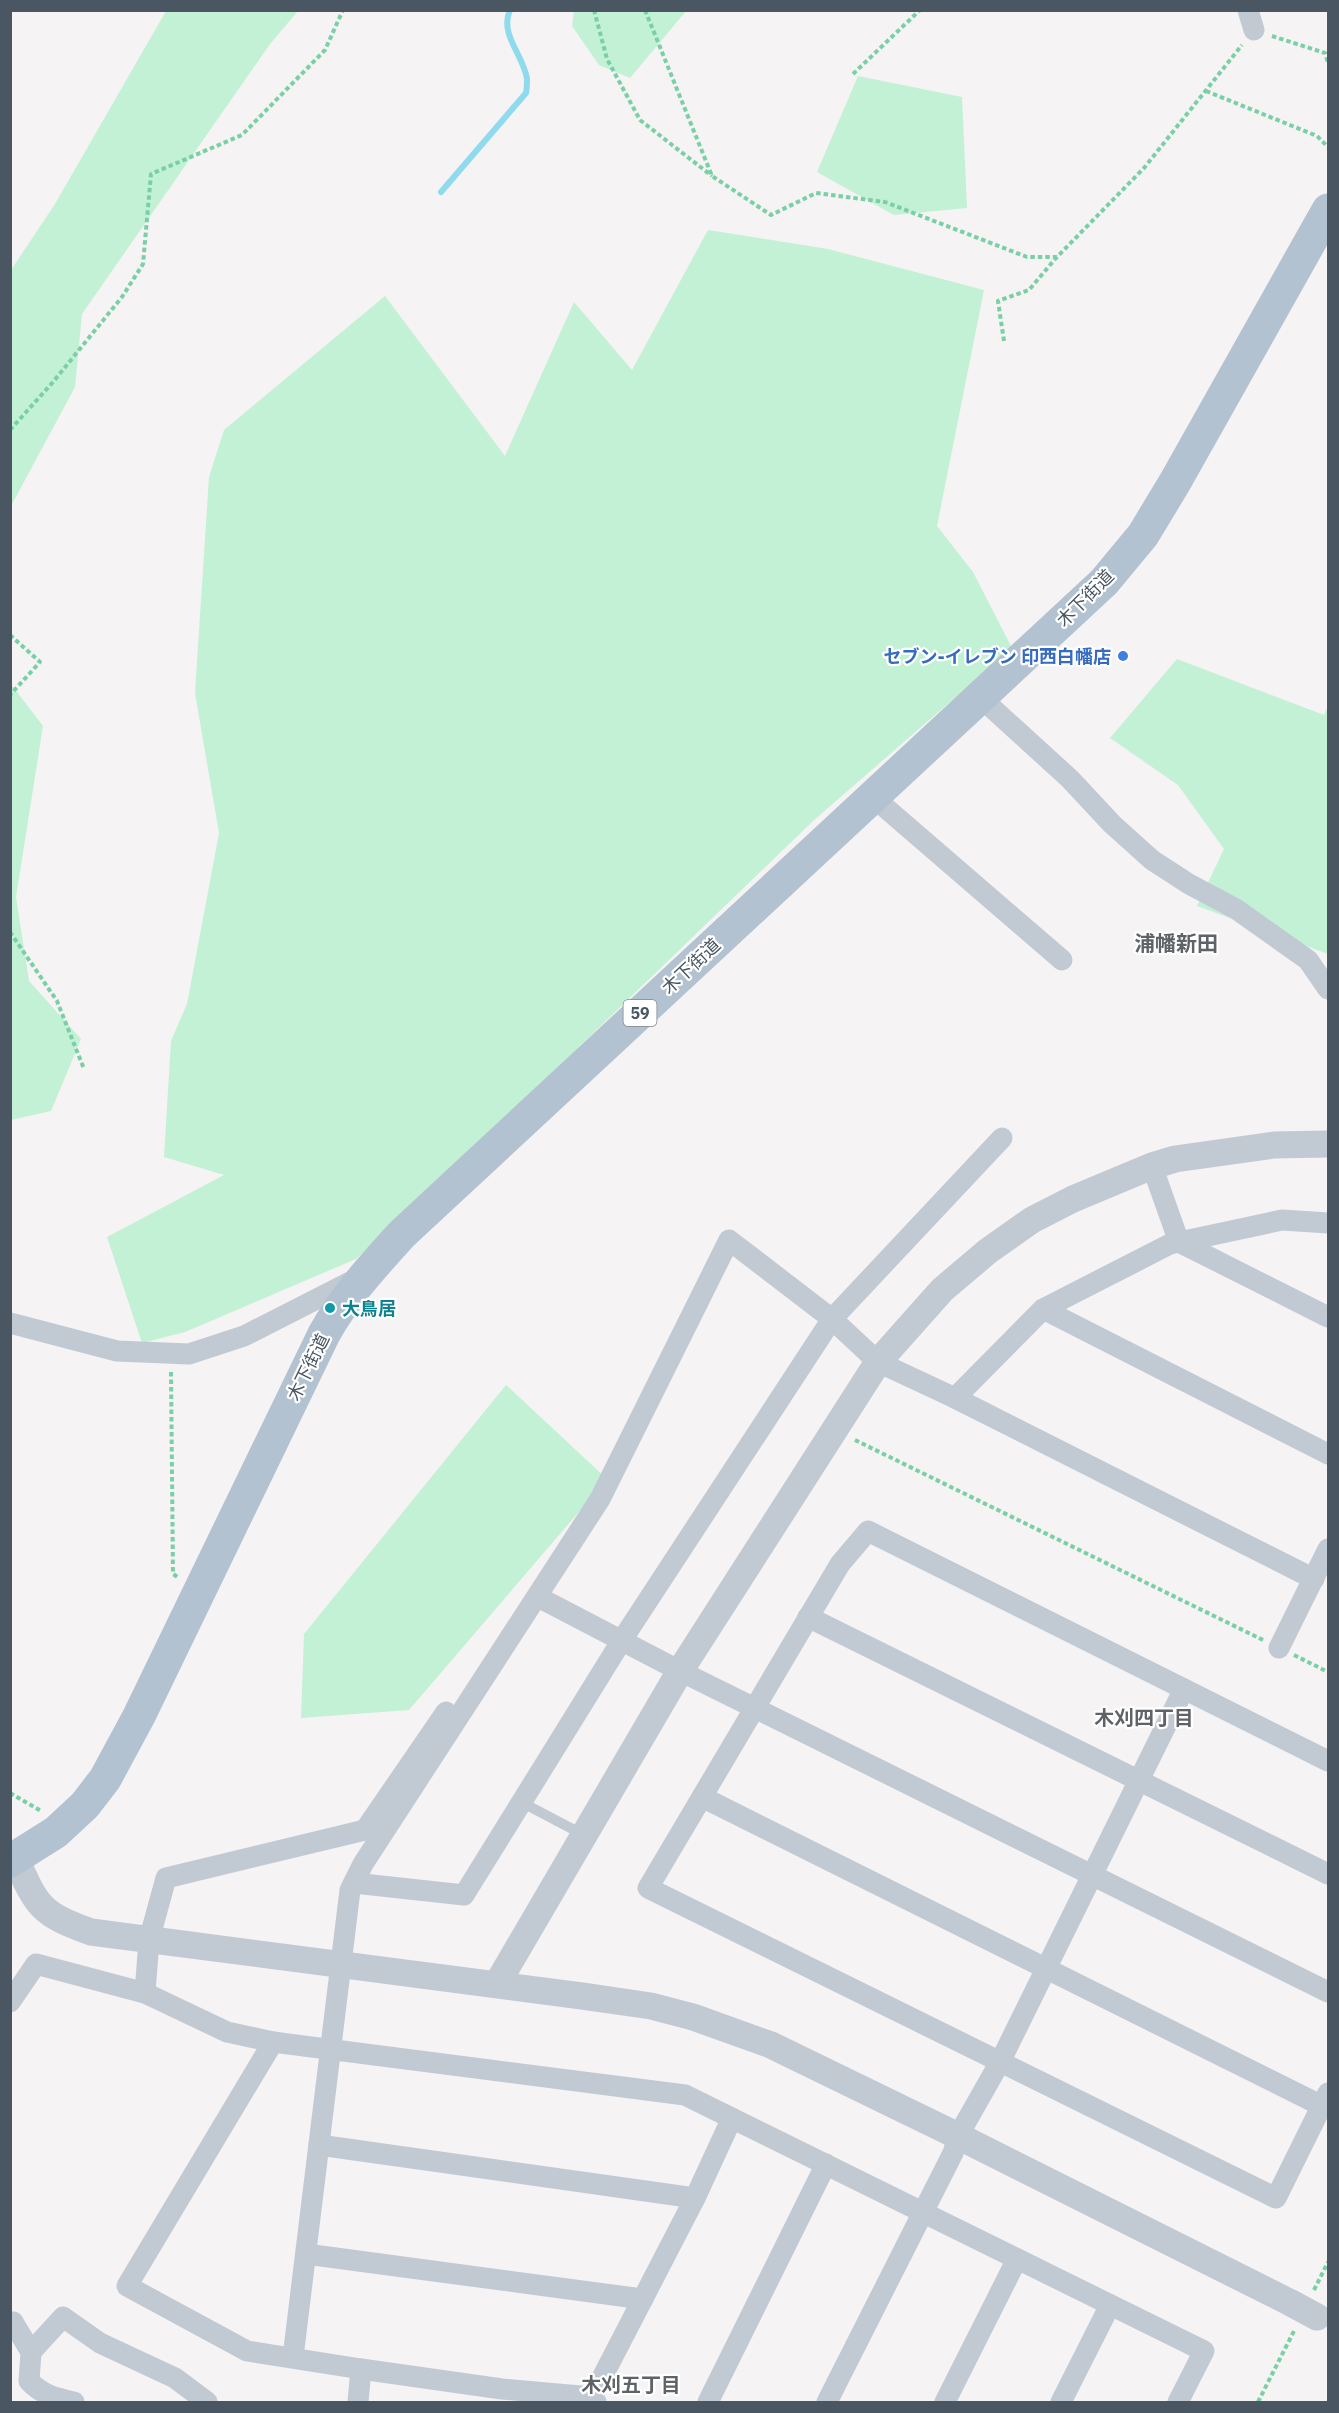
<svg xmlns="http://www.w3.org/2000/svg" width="1339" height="2413" viewBox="0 0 1339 2413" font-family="'IBM Plex Sans','Noto Sans JP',sans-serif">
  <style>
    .green { fill: #c3f1d5 }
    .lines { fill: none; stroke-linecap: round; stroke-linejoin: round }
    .stream { stroke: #90daee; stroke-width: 6 }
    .path { stroke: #7ad0a6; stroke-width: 4; stroke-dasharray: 4.5 3; stroke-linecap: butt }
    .service { stroke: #c1cad2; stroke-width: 10 }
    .minor { stroke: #c1cad2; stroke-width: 21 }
    .tertiary { stroke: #c1cad2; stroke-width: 27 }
    .primary { stroke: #b3c2d1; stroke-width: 33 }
    .tertiary-bridge { stroke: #c1cad2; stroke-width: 27 }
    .shop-dot { fill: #3f7fe0; stroke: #fff; stroke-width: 2 }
    .culture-dot { fill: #0f9aa8; stroke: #fff; stroke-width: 2 }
    .labels { text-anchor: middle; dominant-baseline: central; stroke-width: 4.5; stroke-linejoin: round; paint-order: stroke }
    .shield { fill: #fff; stroke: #808990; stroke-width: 1.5 }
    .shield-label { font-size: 16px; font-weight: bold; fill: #4a5661 }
    .street-label { font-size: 18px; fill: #4a5661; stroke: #fff }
    .shop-label { font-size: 18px; font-weight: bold; fill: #366cbe; stroke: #fff; text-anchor: end }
    .culture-label { font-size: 18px; font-weight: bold; fill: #0d838f; stroke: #fff; text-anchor: start }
    .neighbourhood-label { font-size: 20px; font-weight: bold; fill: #5f6368; stroke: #fff }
    .quarter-label { font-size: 21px; font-weight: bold; fill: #5f6368; stroke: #fff }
  </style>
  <rect width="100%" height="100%" fill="#f5f3f3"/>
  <g class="green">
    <path d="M166 11H298L270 44 82 314 75 387 11 506V270L55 204Z"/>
    <path d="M574 11V10L686 11 630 78 599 65 572 26Z"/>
    <path d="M858 76 962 97 967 208 894 215 817 172Z"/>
    <path d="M708 230 828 249 984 290 937 526 973 572 1012 648 813 821 438 1183 356 1259 185 1332 142 1343 107 1237 224 1175 164 1157 171 1041 187 1004 219 833 195 693 209 477 224 430 385 296 505 456 574 302 632 370Z"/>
    <path d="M1177 659 1324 715 1328 706V954L1197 906 1224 849 1178 785 1110 738Z"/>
    <path d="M10 683 43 726 16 897 29 981 81 1039 51 1111 11 1120Z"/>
    <path d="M506 1385 607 1479 409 1710 301 1718 304 1634Z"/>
  </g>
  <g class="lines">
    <path class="stream" d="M441 192 526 93C527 89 527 83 527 79 524 56 499 34 510 10"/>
    <g class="path">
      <path d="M594 10 607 59 640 120 712 176"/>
      <path d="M645 10 712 176 771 215 816 193 885 202 1027 257H1057L1144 168 1242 45"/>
      <path d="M1272 36 1325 53 1328 63"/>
      <path d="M853 74 920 10"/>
      <path d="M1206 91 1317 136 1328 147"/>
      <path d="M1004 341 998 301 1029 290 1056 258"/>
      <path d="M10 430 53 382 122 297 143 264 151 174 242 135 325 50 343 10"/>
      <path d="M10 635 40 662 10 695"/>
      <path d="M10 932 57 1001 84 1069"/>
      <path d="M171 1372 173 1574 179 1578"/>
      <path d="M855 1440 1263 1640"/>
      <path d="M1294 1655 1328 1672"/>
      <path d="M10 1793 41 1811"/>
      <path d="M1314 2290 1328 2262"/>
      <path d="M1258 2402 1295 2329"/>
    </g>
    <path class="service" d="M521 1802 582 1834"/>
    <g class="minor">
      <path d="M1248 10 1254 30"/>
      <path d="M980 697 1070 779 1112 824 1152 860 1189 884 1236 909 1308 960 1328 989"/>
      <path d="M873 797 1062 960"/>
      <path d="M1152 1166 1179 1242 1328 1317"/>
      <path d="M1043 1309 1328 1454"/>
      <path d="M10 1323 117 1351 189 1354 244 1336 358 1278"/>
      <path d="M955 1398 1043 1309 1170 1244 1282 1220 1328 1223"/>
      <path d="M538 1597 680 1671 1328 1992"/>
      <path d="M808 1617 1328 1874"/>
      <path d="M1279 1648 1328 1549"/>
      <path d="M1328 1761 868 1531 840 1564 648 1888 1276 2198 1328 2093"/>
      <path d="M702 1797 1322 2106"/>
      <path d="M354 1883 464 1895 622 1640 832 1319 1002 1138"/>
      <path d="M10 2002 36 1964 145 1993"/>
      <path d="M273 2042 685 2095 1204 2351 1178 2402"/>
      <path d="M319 2145 695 2198 732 2118"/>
      <path d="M306 2254 643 2299"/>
      <path d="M10 2322H13L31 2352 29 2381C42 2395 56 2398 74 2402"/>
      <path d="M31 2352 63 2317 100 2343 175 2378 207 2402"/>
      <path d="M293 2357 350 1890 363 1864 600 1499 729 1240 832 1319 878 1362 955 1398 1314 1579"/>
      <path d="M361 2369 502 2389 592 2397 596 2402"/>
      <path d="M592 2397 695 2198"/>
      <path d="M358 2402 361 2369 247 2351 127 2286 273 2042 227 2032 145 1993 149 1940 166 1878 365 1830 446 1712"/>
      <path d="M708 2402 826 2164"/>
      <path d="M827 2402 953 2153 958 2136 1000 2062 1184 1689"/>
      <path d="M945 2402 1017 2259"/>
      <path d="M1061 2402 1110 2305"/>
    </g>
    <g class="tertiary">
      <path d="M16 1859C37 1907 41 1914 91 1932L582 1996 651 2006 693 2017 771 2045 958 2136 1291 2303"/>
      <path d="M497 1984 680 1671 878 1362 942 1290 988 1251 1032 1220 1073 1199 1152 1166 1175 1159 1274 1145 1328 1144"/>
    </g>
    <path class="primary" d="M10 1861 56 1832 85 1805 105 1779 139 1716 324 1334C345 1296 373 1266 402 1234L1104 582 1143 535 1175 482 1328 210"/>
    <path class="tertiary-bridge" d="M1291 2303 1317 2317"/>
  </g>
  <circle class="shop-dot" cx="1123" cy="656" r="6"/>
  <circle class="culture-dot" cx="330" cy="1308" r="6"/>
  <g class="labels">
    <rect class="shield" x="623.5" y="1000" width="33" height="26" rx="4.5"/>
    <g class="shield-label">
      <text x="640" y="1013">59</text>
    </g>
    <g class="street-label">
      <text transform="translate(1085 598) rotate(-45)">木下街道</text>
      <text transform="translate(691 966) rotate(-43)">木下街道</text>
      <text transform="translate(308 1367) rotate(-64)">木下街道</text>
    </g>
    <g class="shop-label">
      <text x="1111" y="656">セブン-イレブン 印西白幡店</text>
    </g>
    <g class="culture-label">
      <text x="342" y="1308">大鳥居</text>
    </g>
    <g class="neighbourhood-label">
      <text x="1144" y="1717">木刈四丁目</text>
      <text x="631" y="2384">木刈五丁目</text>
    </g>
    <g class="quarter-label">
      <text x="1176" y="943">浦幡新田</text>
    </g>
  </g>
  <rect width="1339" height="2413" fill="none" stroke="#4a5661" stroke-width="24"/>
</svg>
